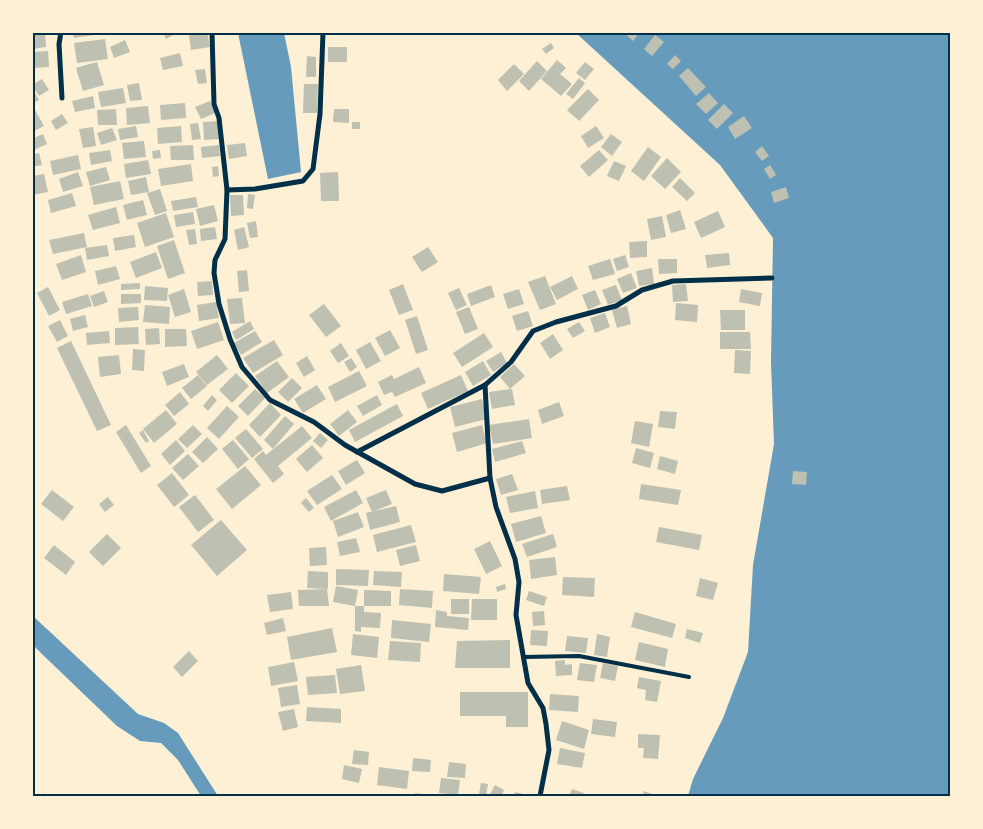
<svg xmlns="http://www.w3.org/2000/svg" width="983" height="829" viewBox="0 0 983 829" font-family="'IBM Plex Sans',sans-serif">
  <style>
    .water { fill: #669bbc }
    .building { fill: #bec0b2 }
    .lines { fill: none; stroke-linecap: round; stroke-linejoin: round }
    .service { stroke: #003049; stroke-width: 4 }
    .minor { stroke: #003049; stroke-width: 5 }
    .neatline { fill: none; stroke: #003049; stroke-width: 2 }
  </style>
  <rect width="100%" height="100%" fill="#fdf0d5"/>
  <g class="water">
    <path d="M238 33H284L291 67 301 172 268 179Z"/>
    <path d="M576 33H950V796H688L693 779 723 718 748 652 753 565 774 444 771 362 773 238 720 165Z"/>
    <path d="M33 616 138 714 164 723 178 733 218 796H201L178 760 161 743 140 741 117 726 43 655 33 645Z"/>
  </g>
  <g class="building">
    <path d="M34 32H45L46 47 32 49Z"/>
    <path d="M73 32H94V35L74 38Z"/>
    <path d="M163 32H179L166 39Z"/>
    <path d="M207 32 210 47 191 50 189 35Z"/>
    <path d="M623 32H640L633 41Z"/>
    <path d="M655 35 664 42 652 56 644 49Z"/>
    <path d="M105 39 108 59 77 63 74 43Z"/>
    <path d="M125 40 130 52 114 58 110 47Z"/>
    <path d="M551 43 554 48 546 54 542 49Z"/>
    <rect x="328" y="47" width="19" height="15"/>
    <path d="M48 51 49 67 32 68V52Z"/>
    <path d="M180 53 183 66 163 70 160 58Z"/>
    <path d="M675 55 681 61 673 69 667 64Z"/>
    <path d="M307 56 316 57V77H306Z"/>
    <path d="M557 60 566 68 560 74 572 84 561 96 541 79Z"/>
    <path d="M537 61 547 71 529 91 519 81Z"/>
    <path d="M97 62 104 85 83 91 76 68Z"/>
    <path d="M585 62 594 69 585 80 576 73Z"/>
    <path d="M514 64 524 74 507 91 498 80Z"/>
    <path d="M688 68 706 87 696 96 679 76Z"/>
    <path d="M205 69 207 83 198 84 195 70Z"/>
    <path d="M579 78 585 83 573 99 566 94Z"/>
    <path d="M42 79 49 90 39 96 32 85Z"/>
    <path d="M139 83 142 100 130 101 127 85Z"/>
    <path d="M304 84H318L317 113H303Z"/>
    <path d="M32 88 39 100 32 104Z"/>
    <path d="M123 88 126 103 101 107 98 92Z"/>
    <path d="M588 89 599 100 579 121 567 110Z"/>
    <path d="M709 93 718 103 706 114 696 104Z"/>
    <path d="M93 96 95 108 75 112 72 101Z"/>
    <path d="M210 101 215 113 201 119 195 107Z"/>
    <path d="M185 103 186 118 161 120 160 105Z"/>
    <path d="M724 104 733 113 717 129 708 120Z"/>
    <path d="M148 106 150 123 127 125 126 108Z"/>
    <path d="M34 108 44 126 32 132V109Z"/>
    <path d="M116 109 117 125H98L97 110Z"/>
    <path d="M334 109H349V123L333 122Z"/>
    <path d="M62 114 68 123 56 130 51 121Z"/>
    <path d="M744 116 752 128 735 139 728 127Z"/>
    <path d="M218 121 219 139 204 140 203 122Z"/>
    <rect x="352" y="122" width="8" height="7"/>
    <path d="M198 123 201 139 192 140 190 124Z"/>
    <path d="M136 126 138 137 120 140 118 129Z"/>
    <path d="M181 126 182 142 158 144 157 128Z"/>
    <path d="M596 126 604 138 588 148 581 136Z"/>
    <path d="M93 127 96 146 83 148 79 129Z"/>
    <path d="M112 128 117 140 101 145 97 133Z"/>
    <path d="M43 134 47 144 32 151V139Z"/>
    <path d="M611 134 622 142 612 156 601 147Z"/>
    <path d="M144 141 146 157 124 159 122 143Z"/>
    <path d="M245 143 247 156 229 159 227 145Z"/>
    <path d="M193 145 194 160H171L170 146Z"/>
    <path d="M219 145 220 156 202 158 201 147Z"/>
    <path d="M762 146 769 156 762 161 755 152Z"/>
    <path d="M648 147 661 157 644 181 631 171Z"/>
    <path d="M110 150 112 161 91 165 89 153Z"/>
    <path d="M160 150 161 158 153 159 152 151Z"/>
    <path d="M599 150 608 160 589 177 580 166Z"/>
    <path d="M39 153 42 165 32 167V155Z"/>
    <path d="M78 155 81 169 53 175 50 161Z"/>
    <path d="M667 158 681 172 665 189 651 176Z"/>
    <path d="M148 160 151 174 126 178 124 164Z"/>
    <path d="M614 161 626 166 619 181 607 176Z"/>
    <path d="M191 164 193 181 161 186 158 169Z"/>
    <path d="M770 165 776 175 770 179 764 169Z"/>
    <path d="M218 166 219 176 213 177 212 167Z"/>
    <path d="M106 167 110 180 90 186 86 172Z"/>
    <path d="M78 172 83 186 63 192 59 179Z"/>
    <path d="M338 172 339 201H321L320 173Z"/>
    <path d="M44 174 48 192 32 195V176Z"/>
    <path d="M146 177 149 192 131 195 128 181Z"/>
    <path d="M680 178 695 193 687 201 672 187Z"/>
    <path d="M120 181 124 199 94 205 90 187Z"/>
    <path d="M786 187 789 198 774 203 771 192Z"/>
    <path d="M160 189 167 211 155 215 147 193Z"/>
    <path d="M72 193 76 206 51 213 48 200Z"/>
    <path d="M248 194 255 195 253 209 247 208Z"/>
    <path d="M230 195H243L244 215 231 216Z"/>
    <path d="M196 197 198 207 173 211 171 201Z"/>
    <path d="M143 200 147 215 127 220 123 205Z"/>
    <path d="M214 205 218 221 200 226 196 209Z"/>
    <path d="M116 207 120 223 93 230 88 215Z"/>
    <path d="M680 210 686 229 671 233 666 215Z"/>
    <path d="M718 211 725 227 701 238 694 222Z"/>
    <path d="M193 212 195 224 176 227 174 215Z"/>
    <path d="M166 213 174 237 145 247 137 223Z"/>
    <path d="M662 216 666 237 651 240 647 219Z"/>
    <path d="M256 221 258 237 250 238 247 223Z"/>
    <path d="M215 227 217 239 201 241 200 229Z"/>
    <path d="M244 227 249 247 238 250 234 230Z"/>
    <path d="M195 229 197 244 189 245 186 230Z"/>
    <path d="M84 233 87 247 53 254 49 240Z"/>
    <path d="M134 235 136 247 115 251 113 238Z"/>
    <path d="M174 240 185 273 168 279 157 246Z"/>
    <path d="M647 241V257L630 258 629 242Z"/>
    <path d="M107 245 109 256 87 260 85 248Z"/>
    <path d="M428 247 438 262 422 272 412 257Z"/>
    <path d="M156 252 162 268 136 278 130 262Z"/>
    <path d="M729 253 730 265 707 268 705 255Z"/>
    <path d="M81 255 86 272 62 280 56 264Z"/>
    <path d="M625 255 629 267 617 271 613 259Z"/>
    <path d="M610 259 615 274 593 280 588 266Z"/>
    <path d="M658 259H677V273L659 274Z"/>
    <path d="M116 266 120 279 98 285 95 271Z"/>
    <path d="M652 268 654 284 639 286 636 271Z"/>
    <path d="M247 270 249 291 239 292 237 271Z"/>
    <path d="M631 273 637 288 623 293 617 279Z"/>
    <path d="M545 276 556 304 540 310 528 282Z"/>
    <path d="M572 276 578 289 557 300 550 287Z"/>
    <path d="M212 281 213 295 198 296 197 282Z"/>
    <path d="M140 283V289L121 290V284Z"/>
    <path d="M403 284 413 310 399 315 389 290Z"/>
    <path d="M686 284 688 301 673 302 672 285Z"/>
    <path d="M491 285 495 297 471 306 467 294Z"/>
    <path d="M616 285 622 300 608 305 602 290Z"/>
    <path d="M145 286 168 288 167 301 144 300Z"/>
    <path d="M48 287 60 310 49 316 37 293Z"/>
    <path d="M459 288 467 305 456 310 448 293Z"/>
    <path d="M184 289 191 312 175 317 168 295Z"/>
    <path d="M519 289 524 304 508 309 503 294Z"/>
    <path d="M741 289 762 293 760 306 739 302Z"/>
    <path d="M595 290 601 304 588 310 582 295Z"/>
    <path d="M104 291 108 302 94 307 90 296Z"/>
    <path d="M88 294 92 306 66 314 62 302Z"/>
    <path d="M121 294H141V303L121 304Z"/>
    <path d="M242 298 245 323 230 324 227 299Z"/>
    <path d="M216 302 219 318 199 321 197 305Z"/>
    <path d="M676 303 698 305 697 322 675 320Z"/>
    <path d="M324 304 341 326 326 337 309 315Z"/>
    <path d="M145 305 170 307 169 324 143 322Z"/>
    <path d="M627 306 631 324 617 328 612 310Z"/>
    <path d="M138 307 139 320 119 322 118 308Z"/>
    <path d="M469 307 478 329 465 334 456 312Z"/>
    <path d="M720 310H745V330H721Z"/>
    <path d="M528 311 533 326 517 331 512 316Z"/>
    <path d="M605 313 610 327 595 333 590 318Z"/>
    <path d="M85 315 88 327 73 331 70 319Z"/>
    <path d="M417 316 428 350 416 354 405 320Z"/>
    <path d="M60 320 68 336 57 342 48 326Z"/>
    <path d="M250 321 254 329 236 340 232 332Z"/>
    <path d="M218 322 224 340 197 349 191 331Z"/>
    <path d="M579 322 585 331 573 338 567 329Z"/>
    <path d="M138 327 139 344 115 345V328Z"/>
    <path d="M159 328 160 344 146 345 145 329Z"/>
    <path d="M165 329H186L187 346 165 347Z"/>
    <path d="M390 330 400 348 385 356 375 338Z"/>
    <path d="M109 331 110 343 87 345 86 333Z"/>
    <path d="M255 331 262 342 241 355 234 343Z"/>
    <path d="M720 332H750L751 349H720Z"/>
    <path d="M484 333 493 347 462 367 453 353Z"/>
    <path d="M553 334 563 350 550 359 540 343Z"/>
    <path d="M274 340 283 355 253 373 243 358Z"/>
    <path d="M71 341 111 425 97 431 57 348Z"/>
    <path d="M370 342 381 361 366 369 356 350Z"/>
    <path d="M341 343 349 356 338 363 330 351Z"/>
    <path d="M133 349 145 350 144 371 132 370Z"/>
    <path d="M735 350 751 351 750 374 734 373Z"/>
    <path d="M501 352 507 363 493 372 486 361Z"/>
    <path d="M119 355 121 374 100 377 98 357Z"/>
    <path d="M217 355 228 369 207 385 196 372Z"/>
    <path d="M307 356 315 370 304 377 296 363Z"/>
    <path d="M351 358 357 367 350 372 344 362Z"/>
    <path d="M277 361 289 377 267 393 255 376Z"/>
    <path d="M483 361 491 375 473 386 465 372Z"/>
    <path d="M184 364 189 377 167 386 162 372Z"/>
    <path d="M514 364 525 376 510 389H512L515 405 492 409 489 392 510 389 500 377Z"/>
    <path d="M419 367 426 383 395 397 392 392 384 395 378 382 392 375 394 379Z"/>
    <path d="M359 371 367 386 335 402 328 387Z"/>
    <path d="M236 373 249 386 232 403 219 390Z"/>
    <path d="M198 375 207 386 191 399 182 388Z"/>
    <path d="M461 375 468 391 428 409 421 393Z"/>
    <path d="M292 378 302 388 288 402 278 392Z"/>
    <path d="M317 385 326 399 303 413 294 399Z"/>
    <path d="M255 389 265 398 248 416 238 406Z"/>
    <path d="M180 392 189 404 174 416 165 405Z"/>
    <path d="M212 395 217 400 208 411 203 406Z"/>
    <path d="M377 395 382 405 363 416 357 406Z"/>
    <path d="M482 399 487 419 455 427 450 407Z"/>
    <path d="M559 402 564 416 542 424 538 410Z"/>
    <path d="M270 403 281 415 260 437 249 425Z"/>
    <path d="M397 404 403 416 355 442 349 430Z"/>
    <path d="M227 406 239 417 219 439 207 428Z"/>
    <path d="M166 410 177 424 154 443 143 429Z"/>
    <path d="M348 410 357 422 339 436 330 424Z"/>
    <path d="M660 411 677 412 675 429 658 427Z"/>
    <path d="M285 416 294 424 273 449 264 440Z"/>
    <path d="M529 419 532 438 493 444 489 425Z"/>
    <path d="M635 421 653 424 649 447 631 443Z"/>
    <path d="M126 425 151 466 141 473 116 432Z"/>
    <path d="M193 425 202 434 187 448 178 439Z"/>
    <path d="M482 425 487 443 457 452 452 433Z"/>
    <path d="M302 426 312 438 278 466 284 474 273 483 254 459 263 451 266 455Z"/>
    <path d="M246 429 263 449 252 458 235 438Z"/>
    <path d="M143 430 149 441 146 443 139 433Z"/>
    <path d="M320 433 328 440 321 448 313 441Z"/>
    <path d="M207 437 218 449 203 463 192 452Z"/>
    <path d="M176 440 185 451 170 465 161 454Z"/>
    <path d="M233 440 249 459 238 469 222 449Z"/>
    <path d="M522 441 526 453 495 462 492 449Z"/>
    <path d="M312 445 323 458 307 472 296 459Z"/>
    <path d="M636 448 654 453 650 468 632 463Z"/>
    <path d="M188 454 199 466 183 480 172 468Z"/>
    <path d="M660 456 678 461 675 474 657 469Z"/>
    <path d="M357 460 365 473 346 485 338 471Z"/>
    <path d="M245 466 261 485 232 509 216 489Z"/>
    <path d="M793 471 807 472 806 485 792 484Z"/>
    <path d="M172 473 189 495 174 507 157 485Z"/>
    <path d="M512 474 518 490 501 495 496 479Z"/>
    <path d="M332 475 342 489 317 505 307 491Z"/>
    <path d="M641 484 681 490 678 505 639 499Z"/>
    <path d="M567 486 570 500 542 504 540 490Z"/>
    <path d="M52 490 74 507 63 521 41 504Z"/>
    <path d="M356 490 363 503 331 521 324 507Z"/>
    <path d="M386 490 392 504 372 512 366 498Z"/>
    <path d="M535 491 538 508 510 513 506 497Z"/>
    <path d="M195 495 214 520 198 532 179 507Z"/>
    <path d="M108 497 114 505 105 512 99 504Z"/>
    <path d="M306 498 314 508 309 512 301 503Z"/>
    <path d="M396 506 400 522 370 530 366 513Z"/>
    <path d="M358 512 364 527 338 537 333 521Z"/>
    <path d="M541 516 546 533 516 542 511 524Z"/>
    <path d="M221 520 247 550 217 576 191 545Z"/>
    <path d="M411 525 416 542 377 552 373 535Z"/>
    <path d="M659 527 702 535 699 550 656 542Z"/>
    <path d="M107 534 121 548 103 566 89 552Z"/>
    <path d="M553 534 557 547 527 557 522 544Z"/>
    <path d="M356 538 360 552 340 556 337 542Z"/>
    <path d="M490 541 502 566 486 574 474 549Z"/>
    <path d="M54 545 75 562 66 575 44 558Z"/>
    <path d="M416 545 420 561 400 566 396 550Z"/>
    <path d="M326 547 327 565 310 566 309 548Z"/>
    <path d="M555 557 557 575 531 579 529 560Z"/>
    <path d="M336 569 369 570 368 586 336 585Z"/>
    <path d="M308 571 328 572V589L307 588Z"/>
    <path d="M374 571 402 572 401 587 373 585Z"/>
    <path d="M444 574 481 577 479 594 443 591Z"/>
    <path d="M563 577 595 578 594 597 562 595Z"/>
    <path d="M700 578 718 583 713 600 696 596Z"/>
    <path d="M505 584 506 589 497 592 496 587Z"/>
    <path d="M336 586 358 590 355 606H364V612L381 613 380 628 361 627V632L355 631V606L333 602Z"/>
    <path d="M327 589 329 606H299L298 590Z"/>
    <path d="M400 589 433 591 432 608 399 605Z"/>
    <path d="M364 590 391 591V606H364Z"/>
    <path d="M529 591 547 597 544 606 526 600Z"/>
    <path d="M291 592 293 609 270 612 267 595Z"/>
    <rect x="451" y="599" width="18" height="15"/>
    <path d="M472 599H497V620H471Z"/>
    <path d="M436 610 447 612V616L469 618 468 630 435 627Z"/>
    <path d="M544 611 545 625 533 626 532 612Z"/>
    <path d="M635 612 676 624 672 638 631 627Z"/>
    <path d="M283 618 286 631 267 635 264 623Z"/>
    <path d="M392 620 431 624 429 642 391 638Z"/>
    <path d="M332 628 337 652 291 660 287 637Z"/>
    <path d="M687 629 703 633 700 643 685 638Z"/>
    <path d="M531 630 548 631 547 646 530 645Z"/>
    <path d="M353 634 379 637 377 658 351 655Z"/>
    <path d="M597 634 610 637 607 657 594 655Z"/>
    <path d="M567 636 588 638 586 653 565 651Z"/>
    <path d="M510 640V668H455L457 641Z"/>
    <path d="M390 641 421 643 420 662 388 660Z"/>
    <path d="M639 642 668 649 665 667 635 660Z"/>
    <path d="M189 651 198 661 182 677 173 667Z"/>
    <path d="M565 660V665L572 664V675L556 676 555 661Z"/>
    <path d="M294 662 298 681 271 686 268 667Z"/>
    <path d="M580 663 597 665 594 682 577 680Z"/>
    <path d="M603 663 618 666 615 681 600 678Z"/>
    <path d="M361 665 365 691 340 694 336 669Z"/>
    <path d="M335 675 337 693 308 695 306 677Z"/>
    <path d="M639 677 661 681 657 702 645 700 646 690 637 688Z"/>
    <path d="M297 685 300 704 281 707 278 688Z"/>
    <path d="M460 692H528V727H506V716H460Z"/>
    <path d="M550 694 579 696 578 712 549 710Z"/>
    <path d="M307 707 341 709V723L306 721Z"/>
    <path d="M294 709 298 727 283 731 278 712Z"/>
    <path d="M593 719 617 722 615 737 591 734Z"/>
    <path d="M562 721 589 730 584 749 556 740Z"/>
    <path d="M638 734 660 735 658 759 643 758 644 748H638Z"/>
    <path d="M560 748 585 753 582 768 557 764Z"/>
    <path d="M354 750 369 752 368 765 352 764Z"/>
    <path d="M413 758 431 760 430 772 412 771Z"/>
    <path d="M449 762 466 764 465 778 447 777Z"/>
    <path d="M344 765 362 769 359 783 342 779Z"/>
    <path d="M379 767 409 771 407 789 377 785Z"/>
    <path d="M441 778 460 780 458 795 439 793Z"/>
    <path d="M481 783 488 784 486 796 479 794Z"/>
    <path d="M495 785 504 790 501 796H489Z"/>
    <path d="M572 789 584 793 582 796H569Z"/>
    <path d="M644 791 652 794 651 796H642Z"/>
    <path d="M515 792 532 796H514Z"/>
    <path d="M415 793 432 795V796H415Z"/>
  </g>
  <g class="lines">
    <path class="service" d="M523 657 579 656 689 677"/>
    <g class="minor">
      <path d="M61 32 59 44 62 98"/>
      <path d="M212 32 214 104 219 118 227 190 225 239 215 260 214 273 219 304 230 339 242 367 270 400 314 422 345 445 415 484 442 491 490 478"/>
      <path d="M227 190 255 189 303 181 313 169 320 114 323 32"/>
      <path d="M485 385 490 478 496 507 515 559 519 582 516 615 528 683 543 708 546 724 549 750 540 796"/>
      <path d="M357 452 485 385 511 362 533 331 556 322 616 306 642 290 673 281 772 278"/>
    </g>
  </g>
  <rect width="983" height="829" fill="none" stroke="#fdf0d5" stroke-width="68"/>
  <rect x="34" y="34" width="915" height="761" class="neatline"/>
</svg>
